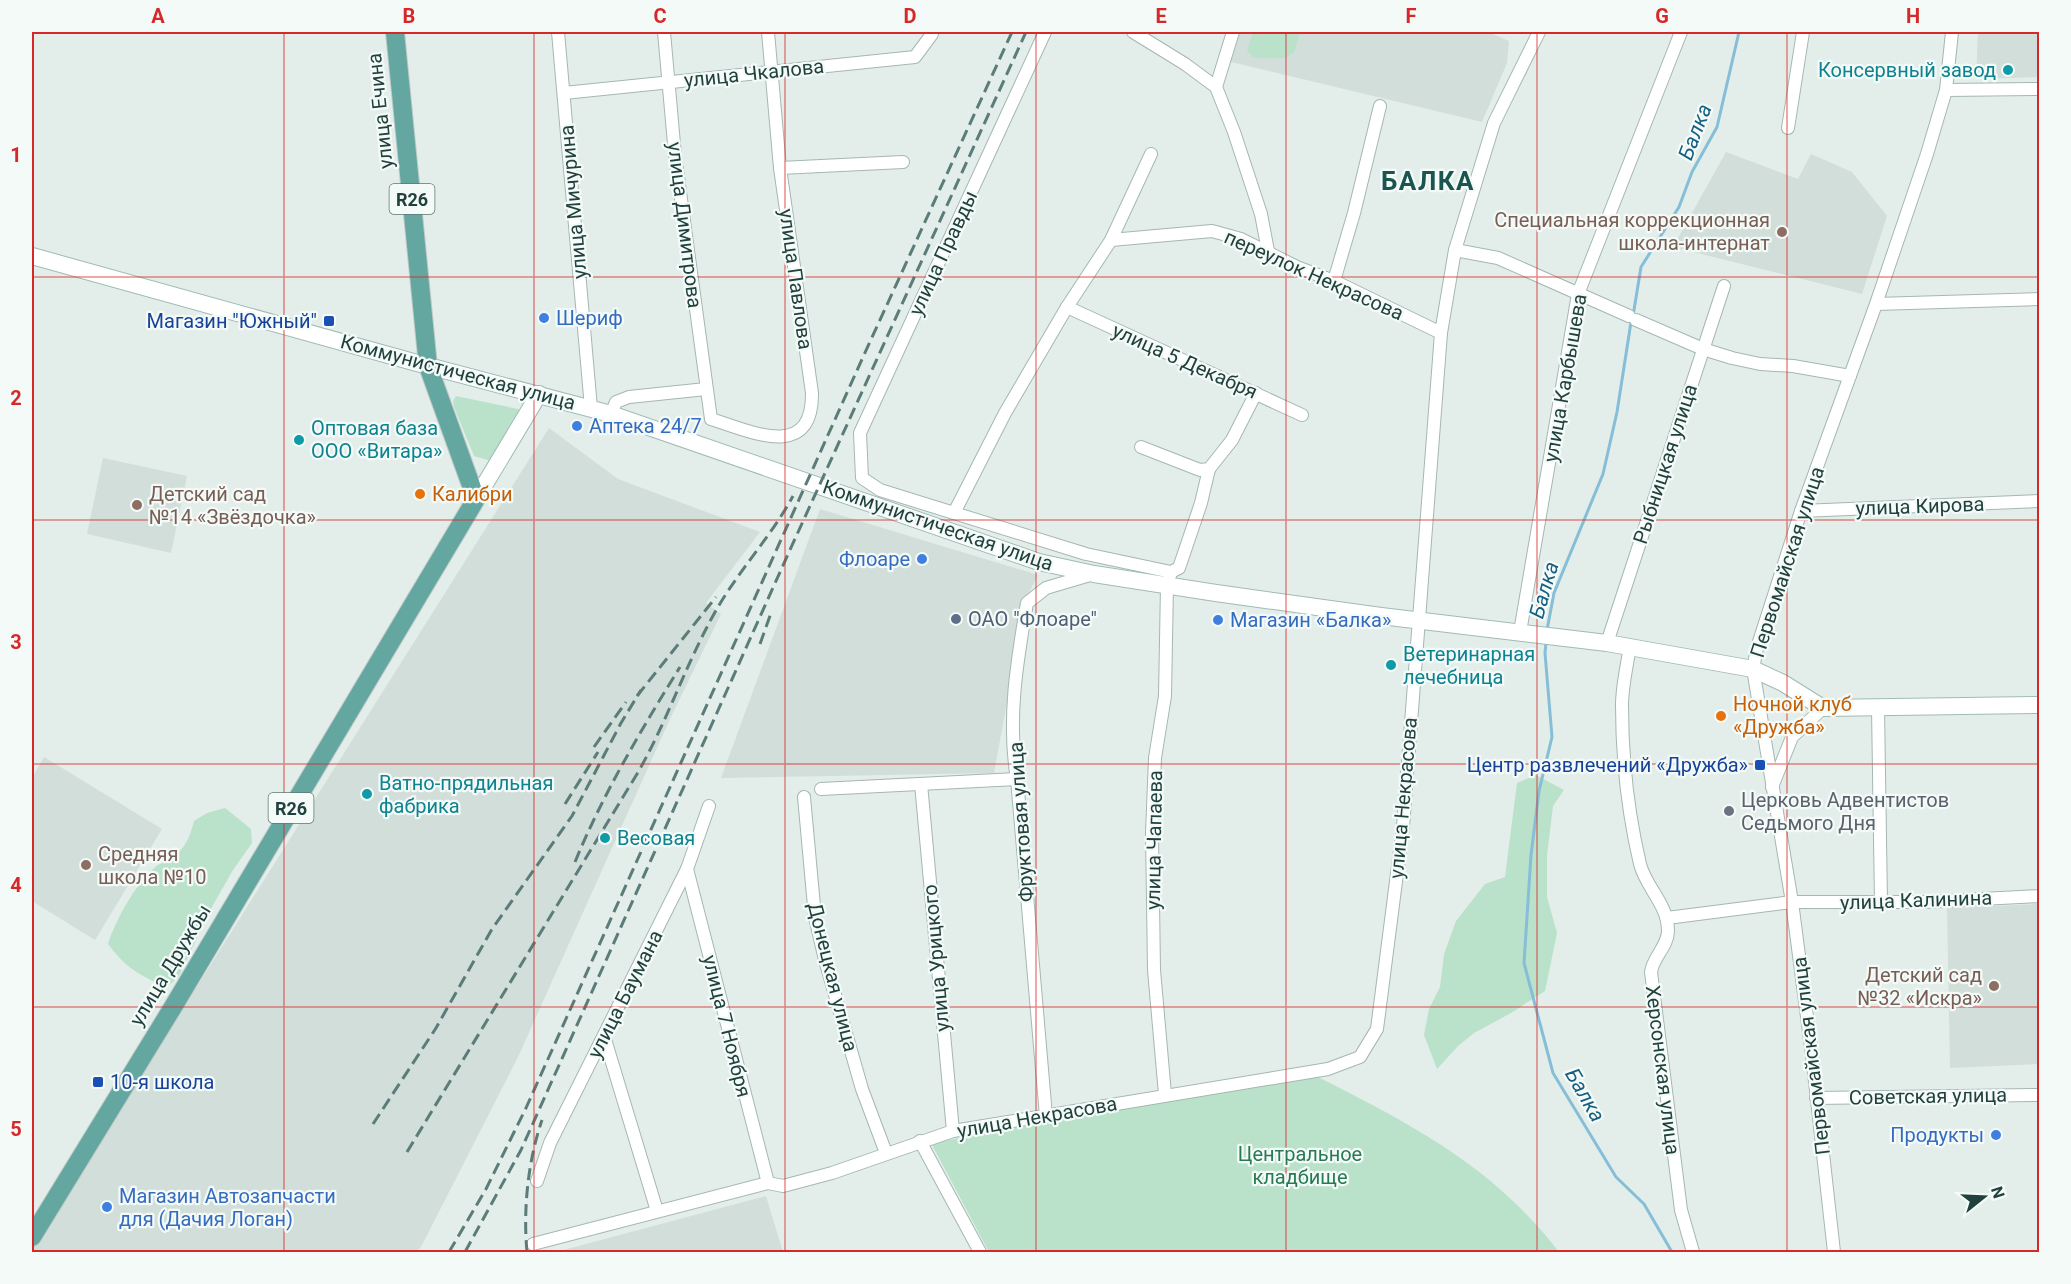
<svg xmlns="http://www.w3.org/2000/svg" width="2071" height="1284" viewBox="0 0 2071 1284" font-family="Roboto,sans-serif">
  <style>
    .built { fill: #d1deda }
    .green { fill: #bae1ca }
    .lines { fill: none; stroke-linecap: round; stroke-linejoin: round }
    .stream { stroke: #86bed7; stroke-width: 3 }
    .street-casing { stroke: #a5b7b3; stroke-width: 14 }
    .secondary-casing { stroke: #a0bbb5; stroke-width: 18 }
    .primary-casing { stroke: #c1cac9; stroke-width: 20 }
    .street { stroke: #fff; stroke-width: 12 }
    .secondary { stroke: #fff; stroke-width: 16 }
    .primary { stroke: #63a7a0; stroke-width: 18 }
    .rail { stroke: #5b7c78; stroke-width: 3; stroke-dasharray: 12 6; stroke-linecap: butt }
    .grid { fill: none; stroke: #d62828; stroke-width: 1.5; stroke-opacity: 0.55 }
    .culture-dot { fill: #0f9aa8; stroke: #f4faf8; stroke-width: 2 }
    .education-dot { fill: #8d6e63; stroke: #f4faf8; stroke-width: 2 }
    .shop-dot { fill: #3f7fe0; stroke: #f4faf8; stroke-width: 2 }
    .transit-dot { fill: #1a4fb4; stroke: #f4faf8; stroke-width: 2 }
    .food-dot { fill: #e8710a; stroke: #f4faf8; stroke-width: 2 }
    .service-dot { fill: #5c6f8a; stroke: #f4faf8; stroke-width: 2 }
    .worship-dot { fill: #6b7280; stroke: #f4faf8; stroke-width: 2 }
    .labels { text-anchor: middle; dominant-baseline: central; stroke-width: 4.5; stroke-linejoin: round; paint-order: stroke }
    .shield { fill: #f4faf8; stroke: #607875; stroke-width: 1.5 }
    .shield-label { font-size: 18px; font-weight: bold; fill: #21413d }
    .culture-label { font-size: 20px; fill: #0d838f; stroke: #f4faf8; text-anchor: start }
    .street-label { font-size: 20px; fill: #21413d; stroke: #f4faf8 }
    .education-label { font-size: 20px; fill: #785e54; stroke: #f4faf8; text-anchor: end }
    .shop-label { font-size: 20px; fill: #366cbe; stroke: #f4faf8; text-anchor: start }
    .transit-label { font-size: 20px; fill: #164399; stroke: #f4faf8; text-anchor: end }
    .food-label { font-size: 20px; fill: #c56008; stroke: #f4faf8; text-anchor: start }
    .service-label { font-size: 20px; fill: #4e5e75; stroke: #f4faf8; text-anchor: start }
    .worship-label { font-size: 20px; fill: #5b616d; stroke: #f4faf8; text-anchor: start }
    .park-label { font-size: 20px; fill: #277b54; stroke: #f4faf8 }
    .water-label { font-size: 21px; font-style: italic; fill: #155f82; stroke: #f4faf8 }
    .district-label { font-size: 26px; font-weight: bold; letter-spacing: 1.5px; fill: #1b554f; stroke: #f4faf8 }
    .neatline { fill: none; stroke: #d62828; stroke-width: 2 }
    .grid-label { font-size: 20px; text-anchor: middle; font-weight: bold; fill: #d62828 }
  </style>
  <rect width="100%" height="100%" fill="#e3eeea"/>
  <g class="built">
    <path d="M1239 32H1488L1509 41 1507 63 1482 122 1231 62Z"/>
    <path d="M1978 32H2039V77L1976 79Z"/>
    <path d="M1726 152 1798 179 1811 154 1852 172 1887 216 1862 294 1673 247Z"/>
    <path d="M549 428 618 479 760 532 706 603 721 614 670 719 518 1057 422 1245 417 1252H32V1248Z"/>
    <path d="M103 458 187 476 171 553 87 534Z"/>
    <path d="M820 509 1038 575 1026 598 994 773 721 778Z"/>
    <path d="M44 757 162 829 95 940 32 901V778Z"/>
    <path d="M2039 904V1064L1950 1068 1947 908Z"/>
    <path d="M766 1196 783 1252H556Z"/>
  </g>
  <g class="green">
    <path d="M1253 32H1300L1294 52 1285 58H1254L1247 51Z"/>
    <path d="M456 396 518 409 520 411 491 461 474 456 454 407 453 401Z"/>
    <path d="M1536 775 1564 790 1553 806 1547 855V897L1557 933 1545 991 1511 1013 1474 1033 1458 1046 1437 1069 1424 1035 1429 1009 1440 987 1444 954 1456 921 1485 884 1505 877 1517 783Z"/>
    <path d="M225 808 251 829 252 843 233 870 213 905 178 978 166 987C139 975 126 968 108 944 115 921 138 879 158 865 161 863 167 862 170 859 185 850 190 837 194 821L207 813Z"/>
    <path d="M1314 1075C1409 1123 1492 1165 1559 1252H989L931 1143Z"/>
  </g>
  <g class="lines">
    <g class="stream">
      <path d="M1633 316 1641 267 1679 207 1692 172 1717 127 1739 32"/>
      <path d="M1547 630 1554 593 1603 474 1617 412 1631 322"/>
      <path d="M1546 642 1545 653 1552 737 1539 791 1531 855 1524 963 1553 1073 1616 1177 1644 1204 1672 1252"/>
    </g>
    <g class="street-casing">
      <g id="street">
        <path d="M558 32 591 408"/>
        <path d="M664 32 675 155 711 419C749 431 813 462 812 393L780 168 768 32"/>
        <path d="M1045 32 860 433 862 478 880 490 1086 554 1171 572 1167 585 1165 696 1155 758 1152 833 1154 970 1165 1094"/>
        <path d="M1133 32 1185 64 1216 87 1234 132 1261 214 1268 251"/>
        <path d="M1216 87 1233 32"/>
        <path d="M1946 90 2040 89"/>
        <path d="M564 93 915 57 932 34"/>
        <path d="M1788 128 1803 32"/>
        <path d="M780 168 903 162"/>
        <path d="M1111 240 1212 231 1241 239 1297 267 1334 281 1441 333"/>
        <path d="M1455 250 1498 258 1629 316"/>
        <path d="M1334 281 1354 213 1380 106"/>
        <path d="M1876 304 2040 299"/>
        <path d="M1067 307 1302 415"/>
        <path d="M1636 320 1703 349 1732 358 1760 364 1793 366 1850 376"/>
        <path d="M611 414 616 402 629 397 706 389"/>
        <path d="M1141 447 1200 470 1209 469 1232 440 1256 393"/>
        <path d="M1801 511 2040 501"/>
        <path d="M954 513 1005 413 1067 307 1111 240 1151 154"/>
        <path d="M1171 572 1179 568 1201 503 1209 469"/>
        <path d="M1520 632 1578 294 1681 32"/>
        <path d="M1607 643 1724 286"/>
        <path d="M1630 646C1627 666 1622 686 1622 705 1622 757 1628 813 1640 864 1646 888 1668 904 1668 931 1668 946 1653 957 1651 972L1681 1210 1693 1252"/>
        <path d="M1878 708 1881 903"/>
        <path d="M921 784 953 1131"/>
        <path d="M1772 787 1792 737 1823 708"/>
        <path d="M821 789 1017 779"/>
        <path d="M804 797 815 917 825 960 862 1089 886 1153"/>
        <path d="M687 869 768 1183"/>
        <path d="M1667 918 1792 902H1925L2040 896"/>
        <path d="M604 1036 657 1211"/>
        <path d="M1816 1098 2040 1095"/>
        <path d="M1046 1116 1017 779C1007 720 1017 661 1027 603L1046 588 1090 575"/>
        <path d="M920 1141 980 1252"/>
        <path d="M537 1181 550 1143 687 869 709 806"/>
        <path d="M533 1244 768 1183 783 1186 832 1173 953 1131 1328 1069 1360 1057 1377 1029 1403 827 1441 333 1455 250 1494 123 1539 32"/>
        <path d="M1834 1252 1812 1055 1792 902 1753 669 1757 648 1801 511 1876 304 1927 154 1946 90 1952 32"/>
      </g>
    </g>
    <g class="secondary-casing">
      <g id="secondary">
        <path d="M32 256 417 363 611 414 1039 562 1094 574 1216 593 1381 616 1607 643 1753 669 1783 683 1823 708 2040 705"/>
        <path d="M476 499 539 394"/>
      </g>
    </g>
    <g class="primary-casing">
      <path id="primary" d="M32 1237 173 1007 476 499 428 366 395 32"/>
    </g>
    <use href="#street" class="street"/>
    <use href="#secondary" class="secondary"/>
    <use href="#primary" class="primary"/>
    <g class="rail">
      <path d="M760 644 771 613"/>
      <path d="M637 696 716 597"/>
      <path d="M594 747 626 702"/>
      <path d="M565 804 598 752"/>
      <path d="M575 862C603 794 641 730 680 667"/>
      <path d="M373 1124 436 1028 492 929 572 816 621 723 641 690"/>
      <path d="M407 1152 637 774C667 722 685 666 714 614 737 572 771 537 793 496"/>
      <path d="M449 1252 486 1189 526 1108 863 357 1012 32"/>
      <path d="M465 1252 521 1150 789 552 1026 32"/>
      <path d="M527 1252C523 1209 528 1161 542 1120"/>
    </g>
  </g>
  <path class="grid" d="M284 32V1252M534 32V1252M785 32V1252M1036 32V1252M1286 32V1252M1537 32V1252M1787 32V1252M32 277H2040M32 520H2040M32 764H2040M32 1007H2040"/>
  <g class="culture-dot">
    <circle cx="2008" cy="70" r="6"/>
    <circle cx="299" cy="440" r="6"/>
    <circle cx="1391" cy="665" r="6"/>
    <circle cx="367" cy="794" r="6"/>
    <circle cx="605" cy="838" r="6"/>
  </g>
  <g class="education-dot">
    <circle cx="1782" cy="232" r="6"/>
    <circle cx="137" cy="505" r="6"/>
    <circle cx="86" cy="865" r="6"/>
    <circle cx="1994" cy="986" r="6"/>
  </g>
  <g class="shop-dot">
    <circle cx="544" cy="318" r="6"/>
    <circle cx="577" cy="426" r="6"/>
    <circle cx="922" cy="559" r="6"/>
    <circle cx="1218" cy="620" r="6"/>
    <circle cx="1996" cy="1135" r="6"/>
    <circle cx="107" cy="1207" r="6"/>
  </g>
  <g class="transit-dot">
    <rect x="323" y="315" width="12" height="12" rx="3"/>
    <rect x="1754" y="759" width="12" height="12" rx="3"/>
    <rect x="92" y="1076" width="12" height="12" rx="3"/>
  </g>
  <g class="food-dot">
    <circle cx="420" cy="494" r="6"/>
    <circle cx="1721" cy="716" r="6"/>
  </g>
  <circle class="service-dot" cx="956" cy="619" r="6"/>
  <circle class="worship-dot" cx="1729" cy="811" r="6"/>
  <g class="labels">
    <g class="shield">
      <rect x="389.5" y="184" width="45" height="30" rx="4.5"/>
      <rect x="268.5" y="793" width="45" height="30" rx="4.5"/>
    </g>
    <g class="shield-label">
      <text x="412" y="199">R26</text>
      <text x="291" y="808">R26</text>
    </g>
    <g class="culture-label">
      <text x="1996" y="70" text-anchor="end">Консервный завод</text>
      <text x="311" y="428">Оптовая база<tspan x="311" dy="23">ООО «Витара»</tspan></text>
      <text x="1403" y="654">Ветеринарная<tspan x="1403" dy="23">лечебница</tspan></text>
      <text x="379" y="783">Ватно-прядильная<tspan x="379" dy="23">фабрика</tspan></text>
      <text x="617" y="838">Весовая</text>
    </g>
    <g class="street-label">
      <text transform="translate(754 73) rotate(-6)">улица Чкалова</text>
      <text transform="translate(380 111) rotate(-96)">улица Ечина</text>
      <text transform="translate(573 202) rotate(-95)">улица Мичурина</text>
      <text transform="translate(685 225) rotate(83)">улица Димитрова</text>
      <text transform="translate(943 253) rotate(-65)">улица Правды</text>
      <text transform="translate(1314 275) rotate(24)">переулок Некрасова</text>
      <text transform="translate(796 279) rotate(82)">улица Павлова</text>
      <text transform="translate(1185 361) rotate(24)">улица 5 Декабря</text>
      <text transform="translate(458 372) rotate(15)">Коммунистическая улица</text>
      <text transform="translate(1565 378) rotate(-80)">улица Карбышева</text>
      <text transform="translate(1665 464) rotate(-72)">Рыбницкая улица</text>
      <text transform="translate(1920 506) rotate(-2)">улица Кирова</text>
      <text transform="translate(938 525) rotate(19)">Коммунистическая улица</text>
      <text transform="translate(1787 562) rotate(-72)">Первомайская улица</text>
      <text transform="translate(1403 798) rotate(-85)">улица Некрасова</text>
      <text transform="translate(1021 822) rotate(-94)">Фруктовая улица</text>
      <text transform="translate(1154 840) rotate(-89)">улица Чапаева</text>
      <text transform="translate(1916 900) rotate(-2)">улица Калинина</text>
      <text transform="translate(936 958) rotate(-95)">улица Урицкого</text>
      <text transform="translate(170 965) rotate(-59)">улица Дружбы</text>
      <text transform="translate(833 977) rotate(76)">Донецкая улица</text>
      <text transform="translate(625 994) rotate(-63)">улица Баумана</text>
      <text transform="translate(727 1026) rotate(76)">улица 7 Ноября</text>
      <text transform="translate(1811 1056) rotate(-97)">Первомайская улица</text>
      <text transform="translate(1663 1070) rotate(83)">Херсонская улица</text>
      <text transform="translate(1928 1096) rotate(-1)">Советская улица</text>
      <text transform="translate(1037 1117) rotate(-10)">улица Некрасова</text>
    </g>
    <g class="education-label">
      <text x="1770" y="220">Специальная коррекционная<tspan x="1770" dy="23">школа-интернат</tspan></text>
      <text x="149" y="494" text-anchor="start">Детский сад<tspan x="149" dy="23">№14 «Звёздочка»</tspan></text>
      <text x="98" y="854" text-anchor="start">Средняя<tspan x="98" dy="23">школа №10</tspan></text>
      <text x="1982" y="975">Детский сад<tspan x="1982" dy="23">№32 «Искра»</tspan></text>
    </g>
    <g class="shop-label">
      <text x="556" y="318">Шериф</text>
      <text x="589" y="426">Аптека 24/7</text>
      <text x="910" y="559" text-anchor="end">Флоаре</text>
      <text x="1230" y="620">Магазин «Балка»</text>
      <text x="1984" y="1135" text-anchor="end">Продукты</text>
      <text x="119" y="1196">Магазин Автозапчасти<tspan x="119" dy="23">для (Дачия Логан)</tspan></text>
    </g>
    <g class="transit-label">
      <text x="317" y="321">Магазин "Южный"</text>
      <text x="1748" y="765">Центр развлечений «Дружба»</text>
      <text x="110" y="1082" text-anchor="start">10-я школа</text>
    </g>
    <g class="food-label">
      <text x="432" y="494">Калибри</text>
      <text x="1733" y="704">Ночной клуб<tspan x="1733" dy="23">«Дружба»</tspan></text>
    </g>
    <g class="service-label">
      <text x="968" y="619">ОАО "Флоаре"</text>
    </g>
    <g class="worship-label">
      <text x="1741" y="800">Церковь Адвентистов<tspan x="1741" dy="23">Седьмого Дня</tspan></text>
    </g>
    <g class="park-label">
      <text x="1300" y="1154">Центральное<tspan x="1300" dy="23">кладбище</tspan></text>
    </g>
    <g class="water-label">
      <text transform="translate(1695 132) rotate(-69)">Балка</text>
      <text transform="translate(1544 590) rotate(-74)">Балка</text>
      <text transform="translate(1585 1095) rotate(60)">Балка</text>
    </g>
    <g class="district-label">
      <text x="1428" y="181">БАЛКА</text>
    </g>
  </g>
  <rect width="2071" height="1284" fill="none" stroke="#f4faf8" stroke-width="66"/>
  <g transform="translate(1984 1197) rotate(72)" stroke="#f4faf8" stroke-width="4.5" paint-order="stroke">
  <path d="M0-4.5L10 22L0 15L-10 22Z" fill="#21413d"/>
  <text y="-9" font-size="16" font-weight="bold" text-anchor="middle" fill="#21413d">N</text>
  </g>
  <rect x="33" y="33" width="2005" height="1218" class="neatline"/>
  <g class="grid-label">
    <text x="158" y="23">A</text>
    <text x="409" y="23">B</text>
    <text x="660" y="23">C</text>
    <text x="910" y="23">D</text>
    <text x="1161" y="23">E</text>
    <text x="1411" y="23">F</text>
    <text x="1662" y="23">G</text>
    <text x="1913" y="23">H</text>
    <text x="16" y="162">1</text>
    <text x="16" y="405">2</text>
    <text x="16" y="649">3</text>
    <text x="16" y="892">4</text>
    <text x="16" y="1136">5</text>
  </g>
</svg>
